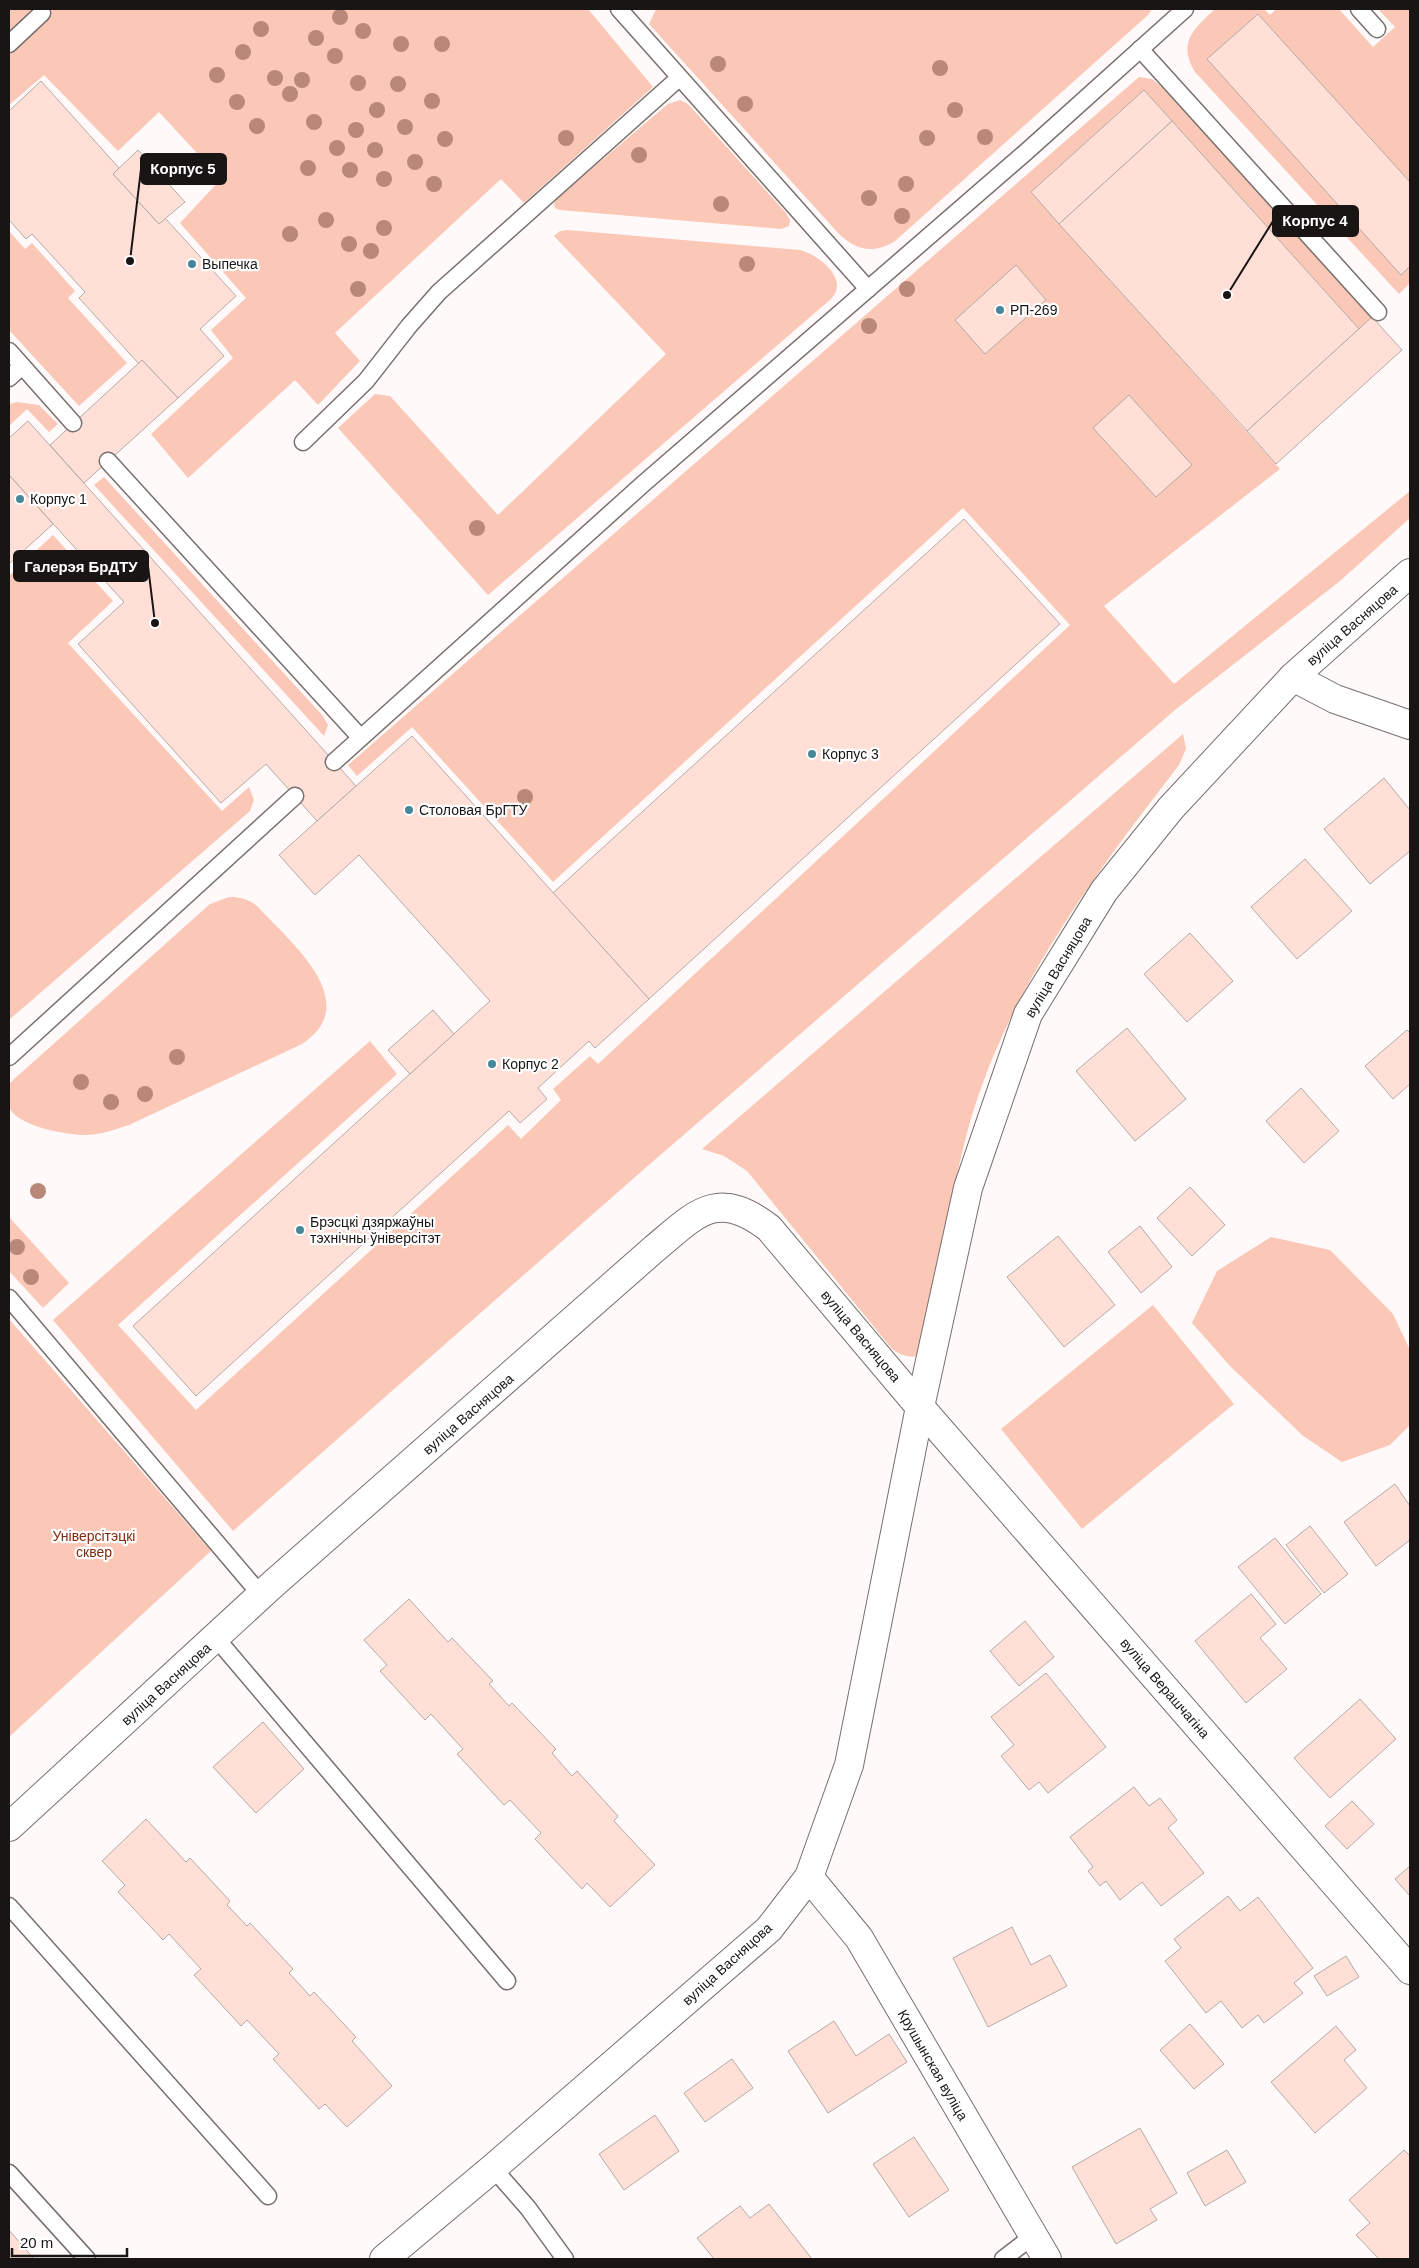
<svg xmlns="http://www.w3.org/2000/svg" width="1419" height="2268" viewBox="0 0 1419 2268" font-family="Arial,sans-serif">
  <style>
    .green { fill: #fbc7b7 }
    .building { fill: #ffdfd6; stroke: #b2aba8 }
    .lines { fill: none; stroke-linecap: round; stroke-linejoin: round }
    .lane-casing { stroke: #77706e; stroke-width: 19 }
    .street-casing { stroke: #77706e; stroke-width: 30 }
    .lane { stroke: #fff; stroke-width: 16 }
    .street { stroke: #fff; stroke-width: 28 }
    .tree { fill: #b98878 }
    .poi-dot { fill: #468899; stroke: #fff; stroke-width: 2 }
    .labels { text-anchor: middle; dominant-baseline: central; stroke-width: 4.5; stroke-linejoin: round; paint-order: stroke }
    .poi-label { font-size: 14px; fill: #181514; stroke: #fff; text-anchor: start }
    .street-label { font-size: 14px; fill: #181514; stroke: #fff }
    .park-label { font-size: 14px; fill: #802a0e; stroke: #fff }
    .leader { fill: none; stroke: #181514; stroke-width: 2 }
    .callout-dot { fill: #181514; stroke: #fff; stroke-width: 2 }
    .callout { fill: #181514; stroke: #181514; stroke-width: 2 }
    .callout-label { font-size: 15px; text-anchor: middle; font-weight: bold; fill: #fff }
  </style>
  <rect width="100%" height="100%" fill="#fffaf9"/>
  <g class="green">
    <path d="M9 9H588L653 87 524 203 501 179 335 333 360 361 318 405 295 380 188 478 151 434 233 358 211 330 246 298 180 223 221 179 159 112 118 151 44 75 9 105Z"/>
    <path d="M656 9H1152L1148 15 895 241C874 254 857 251 839 234L649 24Z"/>
    <path d="M1215 9H1264L1270 15 1276 9H1339L1373 47 1395 27 1378 9H1410V283L1399 294 1195 72C1177 42 1194 29 1215 9Z"/>
    <path d="M1139 77 1152 79 1163 88 1372 317 1359 329 1144 90 1031 192 1280 469 1104 606 1174 684 1410 491V518L1340 581 1175 710 643 1170 233 1531 53 1320 370 1041 397 1074 118 1325 196 1410 508 1125 521 1139 561 1100 553 1089 590 1056 598 1064 1070 625 963 508 553 882 412 727 357 776 348 765Z"/>
    <path d="M680 100 688 104 786 213 790 220 789 226 781 229 560 210 555 208 554 204 557 198 668 104Z"/>
    <path d="M568 230 800 250C819 255 850 279 831 299L488 595 338 428 375 394 390 396 498 515 666 354 554 236 560 231Z"/>
    <path d="M9 231 25 249 32 243 75 291 68 298 127 363 79 406 9 330Z"/>
    <path d="M17 402 39 405 58 424 49 432 27 409 9 426V404Z"/>
    <path d="M104 477 323 716 328 725 324 736 94 485Z"/>
    <path d="M53 535 113 601 68 643 222 811 249 787 254 800 250 811 9 1020V576Z"/>
    <path d="M1183 734 1186 749 1179 765C1102 865 1024 968 981 1088 966 1129 958 1170 949 1212 938 1260 928 1308 918 1356 907 1358 901 1355 892 1349L747 1171 724 1156 702 1149Z"/>
    <path d="M229 897C241 897 249 899 258 907 290 942 365 1002 302 1044L129 1125C114 1130 99 1135 84 1135 66 1135 17 1126 9 1107 8 1104 9 1098 9 1095 9 1089 8 1085 12 1081L210 904Z"/>
    <path d="M9 1217 69 1283 43 1308 9 1271Z"/>
    <path d="M1271 1237 1330 1250 1393 1314 1410 1350V1425L1390 1445 1342 1462 1302 1435 1230 1366 1192 1323 1217 1271Z"/>
    <path d="M1153 1305 1234 1404 1082 1529 1001 1429Z"/>
    <path d="M9 1319 211 1551 9 1737Z"/>
  </g>
  <g class="building">
    <path d="M1258 14 1410 182V266L1401 275 1207 59Z"/>
    <path d="M41 81 119 168 113 174 159 224 165 218 236 296 200 329 224 356 178 398 142 360 139 364 79 298 85 292 32 234 26 239 9 220V111Z"/>
    <path d="M1144 90 1172 121 1059 224 1031 192Z"/>
    <path d="M1172 121 1359 329 1247 431 1059 224Z"/>
    <path d="M138 150 185 202 159 224 113 174Z"/>
    <path d="M1016 265 1046 300 985 354 955 320Z"/>
    <path d="M1372 317 1402 350 1276 464 1247 431Z"/>
    <path d="M142 360 178 398 84 483 50 445Z"/>
    <path d="M1129 395 1192 465 1156 497 1093 428Z"/>
    <path d="M28 421 356 786 317 821 266 764 221 803 78 644 124 602 9 475V438Z"/>
    <path d="M9 475 53 524 9 564Z"/>
    <path d="M964 519 1060 624 649 999 553 893Z"/>
    <path d="M412 736 649 999 595 1048 589 1041 538 1088 547 1099 520 1123 509 1111 196 1396 133 1326 490 1001 359 855 315 895 279 855Z"/>
    <path d="M1384 778 1410 810V851L1370 884 1324 829Z"/>
    <path d="M1305 859 1352 911 1297 959 1251 907Z"/>
    <path d="M1190 933 1233 981 1187 1022 1144 974Z"/>
    <path d="M433 1010 454 1034 410 1074 388 1050Z"/>
    <path d="M1127 1028 1186 1099 1135 1141 1076 1071Z"/>
    <path d="M1407 1030 1410 1033V1084L1393 1099 1365 1066Z"/>
    <path d="M1301 1088 1339 1131 1304 1163 1266 1121Z"/>
    <path d="M1190 1187 1225 1225 1192 1256 1157 1218Z"/>
    <path d="M1140 1226 1172 1267 1141 1293 1108 1252Z"/>
    <path d="M1058 1236 1115 1305 1064 1347 1007 1277Z"/>
    <path d="M1395 1484 1410 1506V1540L1376 1566 1344 1522Z"/>
    <path d="M1310 1526 1348 1574 1324 1593 1286 1545Z"/>
    <path d="M1275 1538 1321 1594 1285 1624 1238 1567Z"/>
    <path d="M1251 1594 1276 1624 1260 1638 1287 1669 1246 1703 1195 1641Z"/>
    <path d="M409 1599 448 1642 452 1638 493 1681 489 1684 509 1706 512 1703 556 1749 552 1753 572 1776 577 1771 618 1816 614 1821 655 1865 610 1907 587 1883 582 1889 535 1839 541 1833 510 1800 504 1805 457 1754 463 1749 431 1714 425 1720 380 1671 387 1665 364 1640Z"/>
    <path d="M1025 1621 1054 1657 1019 1686 990 1651Z"/>
    <path d="M1046 1673 1106 1747 1048 1793 1039 1782 1029 1790 1001 1756 1014 1745 991 1717Z"/>
    <path d="M1360 1699 1396 1739 1330 1798 1294 1758Z"/>
    <path d="M263 1722 304 1769 256 1813 213 1767Z"/>
    <path d="M1134 1787 1149 1806 1160 1798 1177 1820 1168 1828 1204 1873 1161 1906 1142 1882 1120 1900 1106 1881 1100 1886 1088 1871 1093 1867 1070 1837Z"/>
    <path d="M1352 1801 1374 1824 1347 1849 1325 1826Z"/>
    <path d="M146 1819 186 1862 190 1858 230 1901 227 1905 247 1926 250 1923 293 1969 289 1973 310 1996 314 1992 356 2037 352 2041 392 2086 347 2127 325 2104 319 2109 273 2059 279 2054 247 2020 241 2026 194 1975 201 1969 169 1934 163 1940 118 1892 125 1885 102 1861Z"/>
    <path d="M1410 1866V1896L1395 1879Z"/>
    <path d="M1228 1896 1240 1911 1258 1897 1313 1968 1294 1983 1303 1993 1264 2023 1258 2015 1242 2028 1221 2001 1206 2013 1165 1961 1181 1948 1174 1939Z"/>
    <path d="M1012 1927 1031 1965 1050 1955 1067 1986 988 2027 953 1958Z"/>
    <path d="M1346 1956 1359 1977 1327 1996 1314 1976Z"/>
    <path d="M834 2021 856 2056 889 2034 907 2062 828 2113 788 2051Z"/>
    <path d="M1190 2024 1224 2064 1194 2089 1160 2050Z"/>
    <path d="M1336 2026 1356 2050 1344 2060 1367 2088 1315 2133 1271 2082Z"/>
    <path d="M732 2059 753 2088 705 2122 684 2093Z"/>
    <path d="M655 2115 679 2151 624 2190 599 2154Z"/>
    <path d="M1140 2128 1177 2193 1150 2209 1157 2220 1116 2244 1072 2167Z"/>
    <path d="M914 2137 949 2190 909 2217 873 2164Z"/>
    <path d="M1227 2150 1246 2182 1205 2206 1187 2173Z"/>
    <path d="M1404 2150 1410 2156V2259H1379L1356 2235 1370 2223 1349 2200Z"/>
    <path d="M769 2204 812 2259H714L697 2238 740 2206 750 2218Z"/>
    <path d="M9 2230 34 2259H9Z"/>
  </g>
  <g class="lines">
    <g class="lane-casing">
      <g id="lane">
        <path d="M619 9 868 289"/>
        <path d="M1359 9 1377 29"/>
        <path d="M9 44 42 13"/>
        <path d="M1140 49 1378 312"/>
        <path d="M9 351 73 423"/>
        <path d="M9 378 22 366"/>
        <path d="M303 442 366 381 409 326 439 292 679 78"/>
        <path d="M108 461 360 737"/>
        <path d="M334 762 643 484 1026 152 1185 9"/>
        <path d="M9 1057 295 796"/>
        <path d="M9 1298 261 1595"/>
        <path d="M216 1638 507 1981"/>
        <path d="M9 1906 268 2196"/>
        <path d="M493 2168 528 2208 565 2259"/>
        <path d="M9 2173 87 2259"/>
        <path d="M1003 2259 1033 2236"/>
      </g>
    </g>
    <g class="street-casing">
      <g id="street">
        <path d="M1293 677 1335 699 1410 725"/>
        <path d="M9 1827 272 1585 654 1249C697 1213 717 1188 769 1228L920 1407 1410 1970"/>
        <path d="M809 1877 859 1938 1047 2259"/>
        <path d="M384 2259 493 2168 769 1929 809 1877 849 1765 920 1407 968 1188 1028 1014 1104 891 1171 808 1293 677 1410 573"/>
      </g>
    </g>
    <use href="#lane" class="lane"/>
    <use href="#street" class="street"/>
  </g>
  <g class="tree">
    <circle cx="340" cy="17" r="8"/>
    <circle cx="261" cy="29" r="8"/>
    <circle cx="363" cy="31" r="8"/>
    <circle cx="316" cy="38" r="8"/>
    <circle cx="401" cy="44" r="8"/>
    <circle cx="442" cy="44" r="8"/>
    <circle cx="243" cy="52" r="8"/>
    <circle cx="335" cy="56" r="8"/>
    <circle cx="718" cy="64" r="8"/>
    <circle cx="940" cy="68" r="8"/>
    <circle cx="217" cy="75" r="8"/>
    <circle cx="275" cy="78" r="8"/>
    <circle cx="302" cy="80" r="8"/>
    <circle cx="358" cy="83" r="8"/>
    <circle cx="398" cy="84" r="8"/>
    <circle cx="290" cy="94" r="8"/>
    <circle cx="432" cy="101" r="8"/>
    <circle cx="237" cy="102" r="8"/>
    <circle cx="745" cy="104" r="8"/>
    <circle cx="377" cy="110" r="8"/>
    <circle cx="955" cy="110" r="8"/>
    <circle cx="314" cy="122" r="8"/>
    <circle cx="257" cy="126" r="8"/>
    <circle cx="405" cy="127" r="8"/>
    <circle cx="356" cy="130" r="8"/>
    <circle cx="985" cy="137" r="8"/>
    <circle cx="566" cy="138" r="8"/>
    <circle cx="927" cy="138" r="8"/>
    <circle cx="445" cy="139" r="8"/>
    <circle cx="337" cy="148" r="8"/>
    <circle cx="375" cy="150" r="8"/>
    <circle cx="639" cy="155" r="8"/>
    <circle cx="415" cy="162" r="8"/>
    <circle cx="308" cy="168" r="8"/>
    <circle cx="350" cy="170" r="8"/>
    <circle cx="384" cy="179" r="8"/>
    <circle cx="434" cy="184" r="8"/>
    <circle cx="906" cy="184" r="8"/>
    <circle cx="869" cy="198" r="8"/>
    <circle cx="721" cy="204" r="8"/>
    <circle cx="902" cy="216" r="8"/>
    <circle cx="326" cy="220" r="8"/>
    <circle cx="384" cy="228" r="8"/>
    <circle cx="290" cy="234" r="8"/>
    <circle cx="349" cy="244" r="8"/>
    <circle cx="371" cy="251" r="8"/>
    <circle cx="747" cy="264" r="8"/>
    <circle cx="358" cy="289" r="8"/>
    <circle cx="907" cy="289" r="8"/>
    <circle cx="869" cy="326" r="8"/>
    <circle cx="477" cy="528" r="8"/>
    <circle cx="525" cy="797" r="8"/>
    <circle cx="177" cy="1057" r="8"/>
    <circle cx="81" cy="1082" r="8"/>
    <circle cx="145" cy="1094" r="8"/>
    <circle cx="111" cy="1102" r="8"/>
    <circle cx="38" cy="1191" r="8"/>
    <circle cx="17" cy="1247" r="8"/>
    <circle cx="31" cy="1277" r="8"/>
  </g>
  <g class="poi-dot">
    <circle cx="192" cy="264" r="5"/>
    <circle cx="1000" cy="310" r="5"/>
    <circle cx="20" cy="499" r="5"/>
    <circle cx="812" cy="754" r="5"/>
    <circle cx="409" cy="810" r="5"/>
    <circle cx="492" cy="1064" r="5"/>
    <circle cx="300" cy="1230" r="5"/>
  </g>
  <g class="labels">
    <g class="poi-label">
      <text x="202" y="264">Выпечка</text>
      <text x="1010" y="310">РП-269</text>
      <text x="30" y="499">Корпус 1</text>
      <text x="822" y="754">Корпус 3</text>
      <text x="419" y="810">Столовая БрГТУ</text>
      <text x="502" y="1064">Корпус 2</text>
      <text x="310" y="1222">Брэсцкі дзяржаўны<tspan x="310" dy="16">тэхнічны ўніверсітэт</tspan></text>
    </g>
    <g class="street-label">
      <text transform="translate(1352 625) rotate(-41)">вуліца Васняцова</text>
      <text transform="translate(1058 967) rotate(-59)">вуліца Васняцова</text>
      <text transform="translate(861 1336) rotate(50)">вуліца Васняцова</text>
      <text transform="translate(468 1414) rotate(-41)">вуліца Васняцова</text>
      <text transform="translate(166 1684) rotate(-42)">вуліца Васняцова</text>
      <text transform="translate(1165 1688) rotate(49)">вуліца Верашчагіна</text>
      <text transform="translate(727 1964) rotate(-42)">вуліца Васняцова</text>
      <text transform="translate(933 2065) rotate(60)">Крушынская вуліца</text>
    </g>
    <g class="park-label">
      <text x="94" y="1536">Універсітэцкі<tspan x="94" dy="16">сквер</tspan></text>
    </g>
  </g>
  <path class="leader" d="M130 261L141 169M1227 295L1273 221M155 623L148 566"/>
  <g class="callout-dot">
    <circle cx="130" cy="261" r="5"/>
    <circle cx="1227" cy="295" r="5"/>
    <circle cx="155" cy="623" r="5"/>
  </g>
  <g class="callout">
    <rect x="141" y="154" width="85" height="30" rx="5"/>
    <rect x="1273" y="206" width="85" height="30" rx="5"/>
    <rect x="14" y="551" width="134" height="30" rx="5"/>
  </g>
  <g class="callout-label">
    <text x="183" y="174">Корпус 5</text>
    <text x="1315" y="226">Корпус 4</text>
    <text x="81" y="572">Галерэя БрДТУ</text>
  </g>
  <rect width="1419" height="2268" fill="none" stroke="#181514" stroke-width="20"/>
  <path d="M12 2248v8h115v-8" fill="none" stroke="#181514" stroke-width="2.5"/>
  <text x="20" y="2248" font-size="15" fill="#181514" stroke="#ffffff" stroke-width="4" paint-order="stroke">20 m</text>
</svg>
